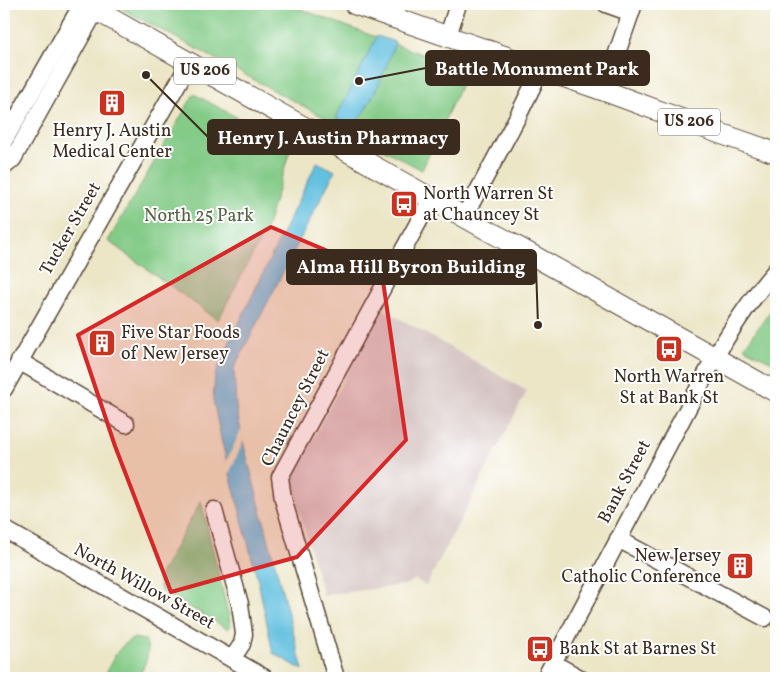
<svg xmlns="http://www.w3.org/2000/svg" width="780" height="682" viewBox="0 0 780 682" font-family="Vollkorn,serif">
  <style>
    .industrial { fill: #d1bfbe }
    .green { fill: #83cb87; stroke: #5f7a52 }
    .water { fill: #62c0e0; stroke: #4e757f }
    .pier { fill: #ece6c7 }
    .lines { fill: none; stroke-linecap: round; stroke-linejoin: round }
    .minor-casing { stroke: #564637; stroke-width: 19 }
    .major-casing { stroke: #564637; stroke-width: 22 }
    .minor { stroke: #fff; stroke-width: 16 }
    .major { stroke: #fff; stroke-width: 20 }
    .marked { fill: #d62828; fill-opacity: 0.2; stroke: #d62828; stroke-width: 4; stroke-linejoin: round }
    .labels { text-anchor: middle; dominant-baseline: central; stroke-width: 4; stroke-linejoin: round; paint-order: stroke }
    .shield { fill: #fff; stroke: #766a62; stroke-width: 1 }
    .shield-label { font-size: 16px; font-weight: bold; fill: #3b2a1e }
    .poi-label { font-size: 18px; fill: #3b2a1e; stroke: #fff; text-anchor: start }
    .park-label { font-size: 18px; fill: #546243; stroke: #fff }
    .street-label { font-size: 18px; fill: #3b2a1e; stroke: #fff }
    .leader { fill: none; stroke: #3b2a1e; stroke-width: 2 }
    .callout-dot { fill: #3b2a1e; stroke: #fff; stroke-width: 2 }
    .callout { fill: #3b2a1e; stroke: #3b2a1e; stroke-width: 2 }
    .callout-label { font-size: 19px; text-anchor: middle; font-weight: bold; fill: #fff }
  </style>
  <rect width="100%" height="100%" fill="#fff"/>
  <filter id="ink" filterUnits="userSpaceOnUse"><feTurbulence type="fractalNoise" baseFrequency=".02" numOctaves="2"/><feDisplacementMap in="SourceGraphic" scale="10" xChannelSelector="R" yChannelSelector="G"/><feConvolveMatrix kernelMatrix="1 2 1 2 8 2 1 2 1" color-interpolation-filters="sRGB"/></filter>
  <filter id="wash" filterUnits="userSpaceOnUse"><feTurbulence type="fractalNoise" baseFrequency=".0096" numOctaves="4" result="noise"/><feDisplacementMap in="SourceGraphic" scale="20" xChannelSelector="R" yChannelSelector="G"/><feGaussianBlur stdDeviation="1.12" result="paint"/><feColorMatrix in="noise" values="0 0 0 0 0 0 0 0 0 0 0 0 0 0 0 0 0 1.4 0 .05"/><feComposite in="paint" operator="in"/></filter>
  <g filter="url(#wash)">
    <rect width="100%" height="100%" fill="#ece6c7"/>
    <path class="industrial" d="M381 308 527 391 426 586 415 579 405 585 323 595 291 481Z"/>
    <g class="green">
      <path d="M113 4H287L467 71 422 170Z"/>
      <path d="M194 94 291 147 266 229 218 320 108 241Z"/>
      <path d="M776 303V364L744 348Z"/>
      <path d="M201 501 230 622 231 626 228 629 161 591 158 578Z"/>
      <path d="M134 638 145 640C152 653 144 666 138 678H104C111 662 118 645 134 638Z"/>
    </g>
    <g class="water">
      <path d="M377 36 395 42C387 68 370 108 352 127L336 118Z"/>
      <path d="M317 162 335 171 234 368 236 407 244 446 303 670 273 653 259 585 222 443 213 400 215 376 222 358Z"/>
    </g>
    <path class="pier" d="M242 428 245 437 229 474 225 464Z"/>
  </g>
  <g filter="url(#ink)">
    <g class="lines">
      <g class="minor-casing">
        <g id="minor">
          <path d="M606 4 631 13"/>
          <path d="M448 36 458 4"/>
          <path d="M602 90 610 73 634 4"/>
          <path d="M4 141 82 4"/>
          <path d="M4 167 13 159 96 10"/>
          <path d="M464 217 517 118 541 69"/>
          <path d="M19 361 126 424"/>
          <path d="M4 389 190 62"/>
          <path d="M214 510 240 604 244 634 242 644 232 659"/>
          <path d="M4 529 265 678"/>
          <path d="M618 539 765 618"/>
          <path d="M553 663 580 678"/>
          <path d="M336 678 283 499 280 477 431 199"/>
          <path d="M545 678 715 357C733 326 752 297 776 270"/>
        </g>
      </g>
      <g class="major-casing">
        <g id="major">
          <path d="M85 4 776 392"/>
          <path d="M354 4 602 90 719 133 776 153"/>
        </g>
      </g>
      <use href="#minor" class="minor"/>
      <use href="#major" class="major"/>
    </g>
  </g>
  <path class="marked" d="M271 227 382 274 406 440 297 557 171 592 115 446 78 335Z"/>
  <defs>
    <g id="building-square" transform="scale(1.4375)"><rect x="-9" y="-9" width="18" height="18" rx="4" fill="#c8321e" stroke="#fff"/><path d="M-4-6H4V6H1V3H-1V6H-4ZM-2.5-4.3h1.7v1.8h-1.7ZM.8-4.3h1.7v1.8H.8ZM-2.5-1h1.7V.8h-1.7ZM.8-1h1.7V.8H.8Z" fill="#fff"/></g>
    <g id="bus-square" transform="scale(1.4375)"><rect x="-9" y="-9" width="18" height="18" rx="4" fill="#c8321e" stroke="#fff"/><path d="M-5-6H5V4H4V6H2V4H-2V6H-4V4H-5ZM-3.5-4V0h7V-4ZM-3.5 1.2v1.5H-2V1.2ZM2 1.2v1.5H3.5V1.2Z" fill="#fff"/></g>
  </defs>
  <g fill-rule="evenodd">
    <use href="#building-square" x="112" y="103"/>
    <use href="#bus-square" x="404" y="204"/>
    <use href="#building-square" x="102" y="343"/>
    <use href="#bus-square" x="669" y="349"/>
    <use href="#building-square" x="740" y="566"/>
    <use href="#bus-square" x="540" y="649"/>
  </g>
  <g class="labels">
    <g class="shield">
      <rect x="174" y="57.5" width="62" height="27" rx="4"/>
      <rect x="658" y="108.5" width="62" height="27" rx="4"/>
    </g>
    <g class="shield-label">
      <text x="205" y="71">US 206</text>
      <text x="689" y="122">US 206</text>
    </g>
    <g class="poi-label">
      <text x="112" y="131" text-anchor="middle">Henry J. Austin<tspan x="112" dy="21">Medical Center</tspan></text>
      <text x="423" y="194">North Warren St<tspan x="423" dy="21">at Chauncey St</tspan></text>
      <text x="121" y="333">Five Star Foods<tspan x="121" dy="21">of New Jersey</tspan></text>
      <text x="669" y="377" text-anchor="middle">North Warren<tspan x="669" dy="21">St at Bank St</tspan></text>
      <text x="721" y="556" text-anchor="end">New Jersey<tspan x="721" dy="21">Catholic Conference</tspan></text>
      <text x="559" y="649">Bank St at Barnes St</text>
    </g>
    <g class="park-label">
      <text x="199" y="216">North 25 Park</text>
    </g>
    <g class="street-label">
      <text transform="translate(71 229) rotate(-60)">Tucker Street</text>
      <text transform="translate(296 408) rotate(-63)">Chauncey Street</text>
      <text transform="translate(625 482) rotate(-62)">Bank Street</text>
      <text transform="translate(144 587) rotate(29)">North Willow Street</text>
    </g>
  </g>
  <path class="leader" d="M359 81L426 68M146 75L208 137M538 325L536 267"/>
  <g class="callout-dot">
    <circle cx="359" cy="81" r="5"/>
    <circle cx="146" cy="75" r="5"/>
    <circle cx="538" cy="325" r="5"/>
  </g>
  <g class="callout">
    <rect x="426" y="51" width="223" height="34" rx="5"/>
    <rect x="208" y="120" width="251" height="34" rx="5"/>
    <rect x="287" y="250" width="249" height="34" rx="5"/>
  </g>
  <g class="callout-label">
    <text x="537" y="75">Battle Monument Park</text>
    <text x="333" y="144">Henry J. Austin Pharmacy</text>
    <text x="411" y="273">Alma Hill Byron Building</text>
  </g>
  <rect width="780" height="682" fill="none" stroke="#fff" stroke-width="20"/>
</svg>
